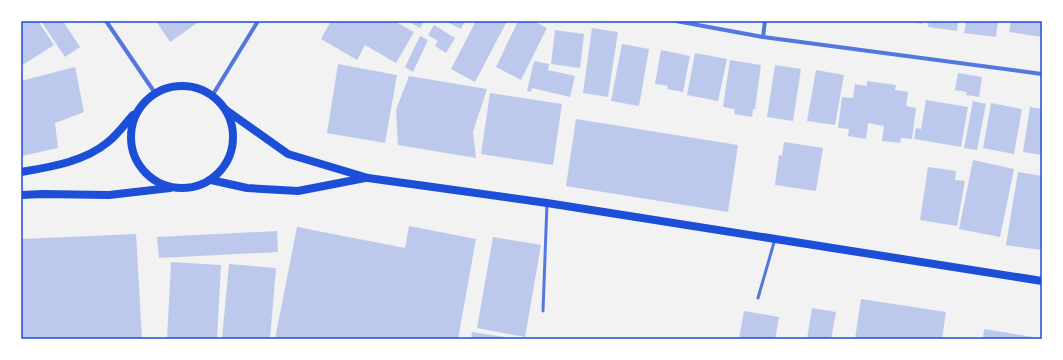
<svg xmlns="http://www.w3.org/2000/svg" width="1063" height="360" viewBox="0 0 1063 360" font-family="'PT Sans Narrow',sans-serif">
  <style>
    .building { fill: #bdc9ec }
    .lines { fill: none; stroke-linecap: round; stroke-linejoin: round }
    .service { stroke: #5277de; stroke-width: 3 }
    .minor { stroke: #5277de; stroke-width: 4 }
    .secondary { stroke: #1d4ed8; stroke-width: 8 }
    .neatline { fill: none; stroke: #1d4ed8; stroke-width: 1.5 }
  </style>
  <rect width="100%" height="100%" fill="#f2f2f2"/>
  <g class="building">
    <path d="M21 21H38L54 45 21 66Z"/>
    <path d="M41 21H63L80 47 65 57Z"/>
    <path d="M156 21H200L170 42Z"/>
    <path d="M331 21H394L414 32 396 63 365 45 357 60 321 39Z"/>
    <path d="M408 21H424L420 28Z"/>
    <path d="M445 21H465L461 29Z"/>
    <path d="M476 21H507L475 82 451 69Z"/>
    <path d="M518 21H533L547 28 521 80 496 67Z"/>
    <path d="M909 21H922V24Z"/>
    <path d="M929 21H958L957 31 928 27Z"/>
    <path d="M966 21H998L996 37 964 33Z"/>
    <path d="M1011 21H1042V37L1009 32Z"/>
    <path d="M434 25 455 38 446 53 435 46 438 41 428 35Z"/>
    <path d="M592 28 618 32 608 97 583 93Z"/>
    <path d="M555 30 584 34 580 68 551 64Z"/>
    <path d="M420 36 428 40 413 72 405 67Z"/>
    <path d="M622 44 649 49 639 106 611 101Z"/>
    <path d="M661 50 690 56 683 92 667 89 668 86 655 84Z"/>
    <path d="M695 53 727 59 718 101 687 95Z"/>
    <path d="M730 60 761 65 755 109H753L752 117 734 114 735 109 723 107Z"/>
    <path d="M534 61 549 64 548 70 575 76 570 97 532 88 531 92 527 91Z"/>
    <path d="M338 64 397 75 385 143 327 133Z"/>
    <path d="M775 65 801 69 793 121 767 117Z"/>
    <path d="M75 67 84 112 55 123 58 148 22 156 21 81Z"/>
    <path d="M816 70 844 75 835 125 807 121Z"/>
    <path d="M958 73 982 77 979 97 966 95 967 92 955 90Z"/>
    <path d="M409 76 487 89 473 132 476 158 398 145 396 110Z"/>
    <path d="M867 81 896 85 895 90 908 92 906 106 916 108 912 139 901 138 900 143 882 141 884 126 868 123 866 139 848 136 849 129 838 128 842 97 853 98 855 84 867 86Z"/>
    <path d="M490 93 562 104 553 165 481 154Z"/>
    <path d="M926 100 968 107 961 147 914 139 916 128 921 129Z"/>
    <path d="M973 101 986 104 977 150 964 148Z"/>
    <path d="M991 103 1022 109 1014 154 983 148Z"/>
    <path d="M1030 107 1042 109V155L1023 152Z"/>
    <path d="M576 119 738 145 728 212 566 186Z"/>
    <path d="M784 142 823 148 816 191 775 185 779 155 782 156Z"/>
    <path d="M973 160 1014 169 1000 237 959 229Z"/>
    <path d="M928 167 956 171 955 180 965 181 957 226 920 220Z"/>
    <path d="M1018 172 1042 176V250L1006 245Z"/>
    <path d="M409 226 476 239 458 339H275L297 227 405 248Z"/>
    <path d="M277 231 278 252 159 258 157 237Z"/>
    <path d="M136 234 142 339H21V239Z"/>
    <path d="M493 237 541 245 525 337 477 328Z"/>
    <path d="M171 262 221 265 217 339H167Z"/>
    <path d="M229 264 276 268 270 339H222Z"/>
    <path d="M861 299 946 312 942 339H855Z"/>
    <path d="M812 308 836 312 831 339H807Z"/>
    <path d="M744 311 779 317 775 339H739Z"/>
    <path d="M984 329 1039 338V339H983Z"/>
    <path d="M472 332 511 338V339H471Z"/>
  </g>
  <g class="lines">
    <g class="service">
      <path d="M758 298 775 239"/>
      <path d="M543 311 547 203"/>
    </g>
    <g class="minor">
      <path d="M106 21 155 93"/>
      <path d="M676 21 763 37 1042 74"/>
      <path d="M763 37 765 21"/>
      <path d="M212 96 258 21"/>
    </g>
    <g class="secondary">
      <circle cx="182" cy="137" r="51"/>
      <path d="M226 110 288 154 368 178 547 203 1042 281"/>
      <path d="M21 172C50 167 84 162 108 142 117 135 125 124 133 115"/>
      <path d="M211 180 247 188 298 191 365 178"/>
      <path d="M21 195 43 194 109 195 170 188"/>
    </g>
  </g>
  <rect width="1063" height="360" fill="none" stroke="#ffffff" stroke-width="44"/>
  <rect x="22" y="22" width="1019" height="316" class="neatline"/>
</svg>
